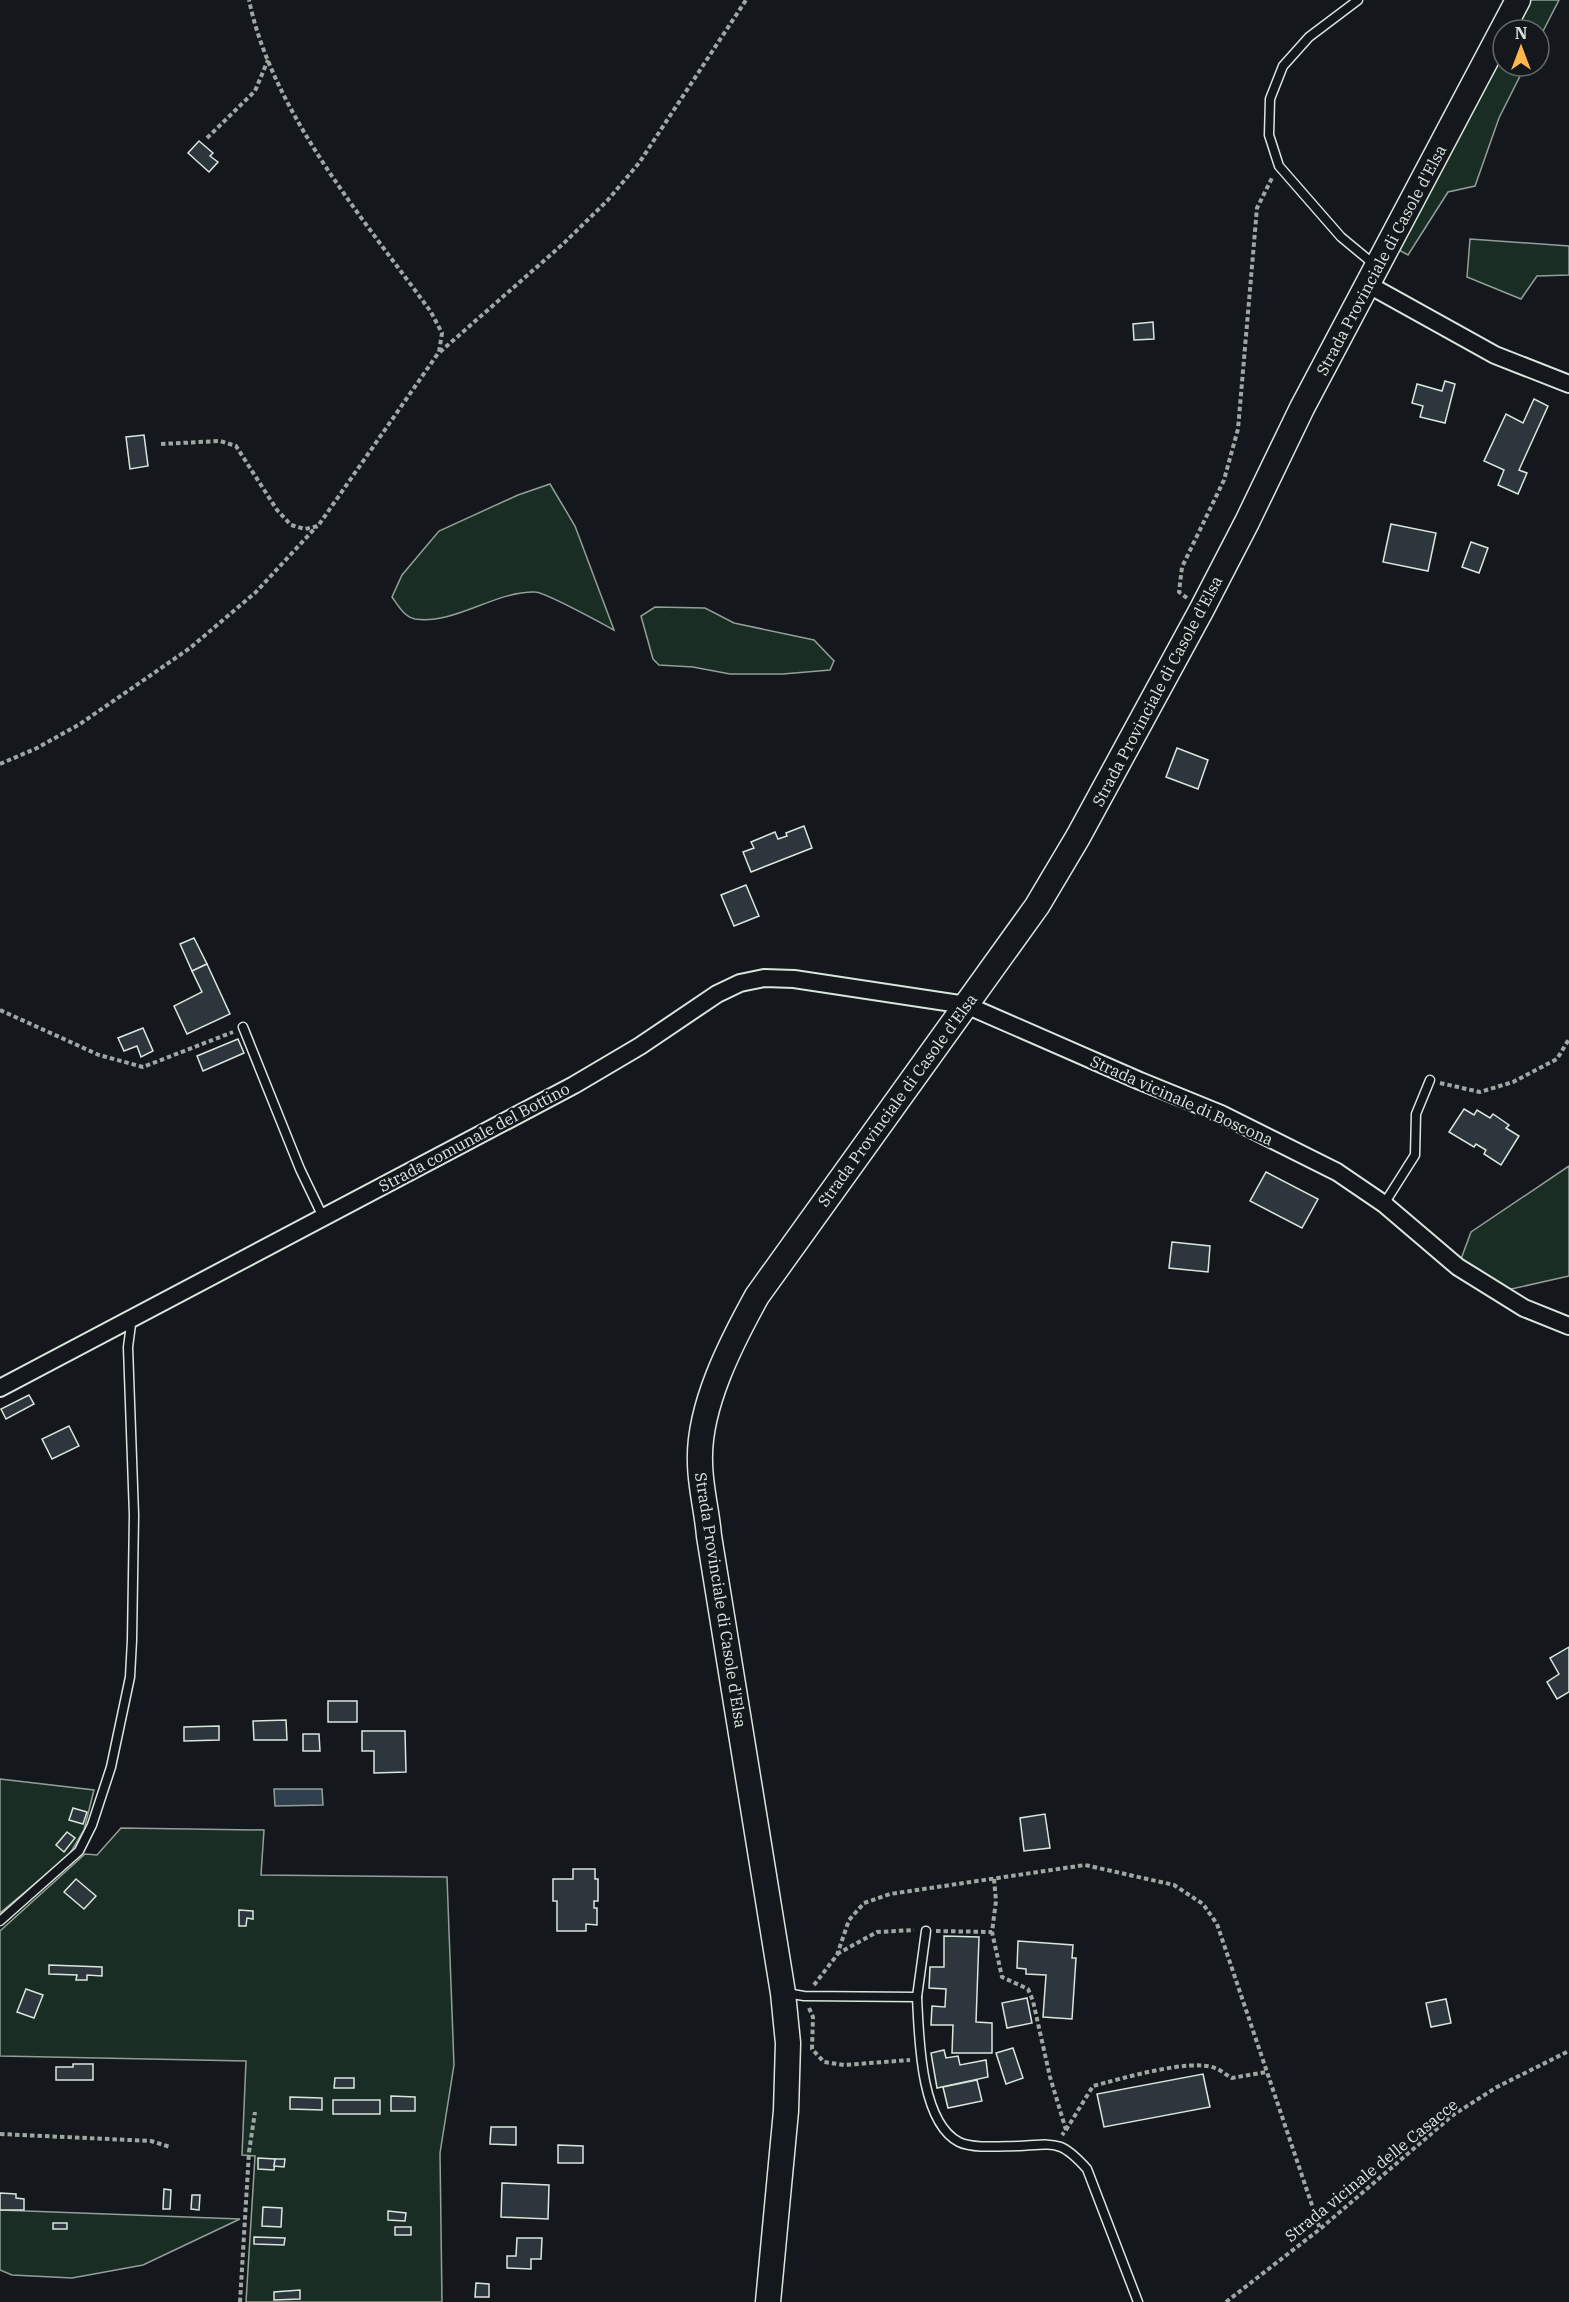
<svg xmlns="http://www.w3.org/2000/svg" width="1569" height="2302" viewBox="0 0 1569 2302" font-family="'IBM Plex Serif',serif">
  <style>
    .green { fill: #1a2d24; stroke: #939e99; stroke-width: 1.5 }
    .water { fill: #2f3f4d; stroke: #939e99; stroke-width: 1.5 }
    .building { fill: #2c363c; stroke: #d8e6dc; stroke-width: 1.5 }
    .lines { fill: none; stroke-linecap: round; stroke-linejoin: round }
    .lane-casing { stroke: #d8e6dc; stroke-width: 11 }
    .street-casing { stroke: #d8e6dc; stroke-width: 20 }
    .secondary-casing { stroke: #d8e6dc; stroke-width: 27 }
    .path { stroke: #9da8a2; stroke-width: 4; stroke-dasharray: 4.5 3; stroke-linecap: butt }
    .lane { stroke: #14181c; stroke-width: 8 }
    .street { stroke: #14181c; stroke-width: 16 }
    .secondary { stroke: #14181c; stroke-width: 24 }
    .labels { text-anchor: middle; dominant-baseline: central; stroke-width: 4.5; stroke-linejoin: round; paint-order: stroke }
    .street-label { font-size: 16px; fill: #d8e6dc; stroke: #14181c }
  </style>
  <rect width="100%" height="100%" fill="#14181c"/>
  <g class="green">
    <path d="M1531 0H1559L1539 39V30H1515Z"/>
    <path d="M1503 51V66H1525L1499 118 1475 186 1448 192 1408 255 1397 249Z"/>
    <path d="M1470 239 1569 246V275L1537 276 1521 299 1467 277Z"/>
    <path d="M550 484 575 526 614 630C601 623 545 592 535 592 495 591 454 625 415 619 404 617 398 605 392 597L402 575 439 531 518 495Z"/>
    <path d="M655 607 705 608 734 623 814 640 834 661 830 670 783 674H730L693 667 659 665 653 659 641 616Z"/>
    <path d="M1569 1166V1276L1498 1292 1458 1267 1471 1232Z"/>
    <path d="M0 1779 94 1790 84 1830 69 1855 0 1913Z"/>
    <path d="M121 1828 264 1830 261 1875 447 1877 454 2065 440 2153 442 2302H246L255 2156 242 2155 246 2061 0 2056V1931L85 1854 97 1855Z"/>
    <path d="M0 2210 240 2219 143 2265 72 2278 12 2275 0 2270Z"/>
  </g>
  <path class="water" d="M274 1789H322L323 1805 275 1806Z"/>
  <g class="building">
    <path d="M199 141 213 153 210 156 218 162 209 172 188 153Z"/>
    <path d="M1153 322 1154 339 1134 340 1133 324Z"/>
    <path d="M1445 381 1455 384 1445 423 1420 417 1423 406 1412 403 1417 384 1442 391Z"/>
    <path d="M1534 399 1548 406 1519 470 1527 473 1518 494 1498 485 1504 470 1484 461 1506 414 1523 423Z"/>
    <path d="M144 435 148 466 130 469 126 437Z"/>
    <path d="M1391 524 1436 533 1428 571 1383 562Z"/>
    <path d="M1471 542 1488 548 1479 573 1462 567Z"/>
    <path d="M1177 748 1208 760 1198 789 1166 777Z"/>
    <path d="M804 826 812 848 751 872 743 852 754 848 751 842 775 832 778 839 787 836 786 833Z"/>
    <path d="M746 885 759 916 734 926 721 895Z"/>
    <path d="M194 938 207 964 192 971 180 944Z"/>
    <path d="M207 964 230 1014 187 1034 174 1006 202 992 192 971Z"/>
    <path d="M143 1028 153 1051 141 1057 137 1046 124 1051 118 1038Z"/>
    <path d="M238 1039 244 1053 203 1071 197 1056Z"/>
    <path d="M1464 1109 1474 1115 1477 1110 1490 1118 1493 1114 1509 1125 1506 1128 1519 1136 1501 1165 1484 1154 1486 1150 1476 1144 1474 1147 1449 1132Z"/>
    <path d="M1266 1172 1318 1199 1302 1228 1250 1201Z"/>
    <path d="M1172 1242 1210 1246 1208 1272 1169 1268Z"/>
    <path d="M29 1395 34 1404 6 1419 1 1409Z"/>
    <path d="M69 1426 79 1446 52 1459 42 1439Z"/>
    <path d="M1569 1647V1692L1557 1699 1547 1682 1559 1674 1550 1658Z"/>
    <rect x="328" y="1701" width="29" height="21"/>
    <path d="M286 1720 287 1740H254L253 1721Z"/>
    <path d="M219 1726V1740L184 1741V1727Z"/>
    <path d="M362 1731H405L406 1772 374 1773V1751H362Z"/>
    <path d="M303 1734H319L320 1751H303Z"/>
    <path d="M73 1808 87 1812 83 1824 69 1820Z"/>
    <path d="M1045 1814 1050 1848 1024 1851 1020 1818Z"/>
    <path d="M67 1832 75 1838 64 1852 56 1845Z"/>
    <path d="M573 1869H595V1879H598V1901H594V1908H597V1925L586 1924V1931H557V1901H553V1879H573Z"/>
    <path d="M76 1879 96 1896 84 1909 64 1892Z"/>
    <path d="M239 1910 253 1911V1919L247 1918 246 1926H239Z"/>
    <path d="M944 1936 979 1937 976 2022 992 2023V2053H952L953 2025H931L932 2006 945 2007 946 1989 929 1988 930 1967H944Z"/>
    <path d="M1018 1941 1073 1945 1072 1958H1076L1072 2019 1043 2017 1046 1975 1026 1974V1969L1017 1968Z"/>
    <path d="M49 1965 102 1967V1976L87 1975V1980H76L77 1975 49 1974Z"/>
    <path d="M26 1989 43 1995 34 2018 17 2012Z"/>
    <path d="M1027 1998 1032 2023 1007 2028 1002 2003Z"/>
    <path d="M1446 1999 1451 2023 1431 2027 1426 2003Z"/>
    <path d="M1013 2048 1023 2078 1006 2084 996 2053Z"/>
    <path d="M944 2050 946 2058 958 2056 960 2065 986 2060 988 2077 937 2088 931 2053Z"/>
    <path d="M73 2064H93V2080H56V2067H73Z"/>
    <path d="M1203 2074 1210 2107 1104 2127 1097 2094Z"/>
    <path d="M335 2078H354V2088H334Z"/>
    <path d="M977 2080 982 2101 948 2108 943 2087Z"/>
    <path d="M391 2096 415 2097V2111H391Z"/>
    <path d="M290 2097 322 2098V2110L290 2109Z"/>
    <rect x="333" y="2100" width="47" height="14"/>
    <path d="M491 2127H516V2145L490 2144Z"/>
    <path d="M558 2145 583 2146V2163H558Z"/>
    <path d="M258 2158 275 2159 274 2170 258 2169Z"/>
    <path d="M275 2159H285L284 2167 274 2166Z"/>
    <path d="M502 2183 549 2185 548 2219 501 2217Z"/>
    <path d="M164 2189 171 2190 170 2209H163Z"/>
    <path d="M0 2193 16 2194V2198L24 2199V2210H0Z"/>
    <path d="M192 2195H200L199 2210 191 2209Z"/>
    <path d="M263 2207 282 2208 281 2227 262 2226Z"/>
    <path d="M388 2211 406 2213 405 2221 388 2220Z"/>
    <rect x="53" y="2223" width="14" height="6"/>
    <rect x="395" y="2227" width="16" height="8"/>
    <path d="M254 2237 285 2238 284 2245 254 2244Z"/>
    <path d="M517 2238H542L541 2259H531V2269L507 2268V2256H516Z"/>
    <path d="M476 2283 489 2284V2297H475Z"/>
    <path d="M300 2290V2299L274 2300V2292Z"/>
  </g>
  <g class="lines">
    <g class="lane-casing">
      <g id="lane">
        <path d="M1358 0 1309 37 1283 66 1270 99 1269 135 1279 166 1341 237 1376 266"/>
        <path d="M243 1027 300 1169 323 1217"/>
        <path d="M1384 1204 1415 1155 1416 1114 1430 1080"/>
        <path d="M0 1921 79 1851 92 1825 111 1767 130 1677 132 1640 134 1515 128 1347 132 1317"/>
        <path d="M786 1993 804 1996 917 1997C919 2036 920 2122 959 2142 973 2149 1003 2146 1019 2146 1056 2144 1061 2140 1087 2169L1138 2302"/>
        <path d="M917 1997 926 1931"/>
      </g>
    </g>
    <g class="street-casing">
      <g id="street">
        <path d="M1369 285 1495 355 1569 384"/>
        <path d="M0 1388 574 1085 640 1046 717 994 740 983 764 978 794 979 966 1005 1140 1081 1221 1114 1337 1172 1384 1204 1458 1267 1524 1308 1569 1326"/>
      </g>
    </g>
    <g class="secondary-casing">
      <path id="secondary" d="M768 2302 786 2111 788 2043 783 1993 709 1536C707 1511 700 1486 700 1462 698 1407 731 1343 757 1296L1037 906 1078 837 1202 609 1247 522 1302 408 1518 0"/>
    </g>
    <g class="path">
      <path d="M207 138 255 91 268 60"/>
      <path d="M440 352 563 244 607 201 639 163 746 0"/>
      <path d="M161 444 220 441 236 446 277 510 291 525 305 529 318 526 439 352 442 333 431 312C365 221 272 112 249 0"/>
      <path d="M1187 598 1179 592 1182 567 1224 480 1238 429 1257 208 1272 178"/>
      <path d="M0 764 37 748 80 724 190 648 256 592 317 526"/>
      <path d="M0 1010 99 1055 143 1067 233 1032"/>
      <path d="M1440 1083 1480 1092 1513 1082 1557 1059 1569 1039"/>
      <path d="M994 1879 996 1901 992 1932 1002 1977 1028 1989 1033 2001 1050 2077 1066 2130 1062 2135"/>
      <path d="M936 1931 992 1932"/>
      <path d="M837 1954 877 1932 914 1930"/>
      <path d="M814 1985 837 1955 849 1920 864 1903 890 1894 1085 1865 1174 1885 1203 1904 1217 1924 1320 2229"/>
      <path d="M809 2008 813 2017 812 2049 824 2062 844 2065 910 2060"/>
      <path d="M1066 2130 1093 2086C1120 2079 1190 2058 1215 2068 1221 2070 1226 2075 1232 2078L1266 2072"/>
      <path d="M0 2134 151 2141 170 2147"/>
      <path d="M240 2302 249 2152 255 2112"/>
      <path d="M1226 2302 1320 2229 1453 2115 1497 2087 1569 2051"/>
    </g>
    <use href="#lane" class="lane"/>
    <use href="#street" class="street"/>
    <use href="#secondary" class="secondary"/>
  </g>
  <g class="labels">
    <g class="street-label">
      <text transform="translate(1381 260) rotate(-62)">Strada Provinciale di Casole d'Elsa</text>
      <text transform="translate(1157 691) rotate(-62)">Strada Provinciale di Casole d'Elsa</text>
      <text transform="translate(897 1100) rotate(-54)">Strada Provinciale di Casole d'Elsa</text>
      <text transform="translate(1182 1100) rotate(24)">Strada vicinale di Boscona</text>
      <text transform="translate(474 1137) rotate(-28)">Strada comunale del Bottino</text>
      <text transform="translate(721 1600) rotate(81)">Strada Provinciale di Casole d'Elsa</text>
      <text transform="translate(1371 2170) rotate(-39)">Strada vicinale delle Casacce</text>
    </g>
  </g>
  <g transform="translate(1521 48)"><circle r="28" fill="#14181c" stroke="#626a69" stroke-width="1.5"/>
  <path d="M0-4.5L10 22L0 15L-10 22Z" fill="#ffb74d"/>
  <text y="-9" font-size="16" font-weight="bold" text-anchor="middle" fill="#d8e6dc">N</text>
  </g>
</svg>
